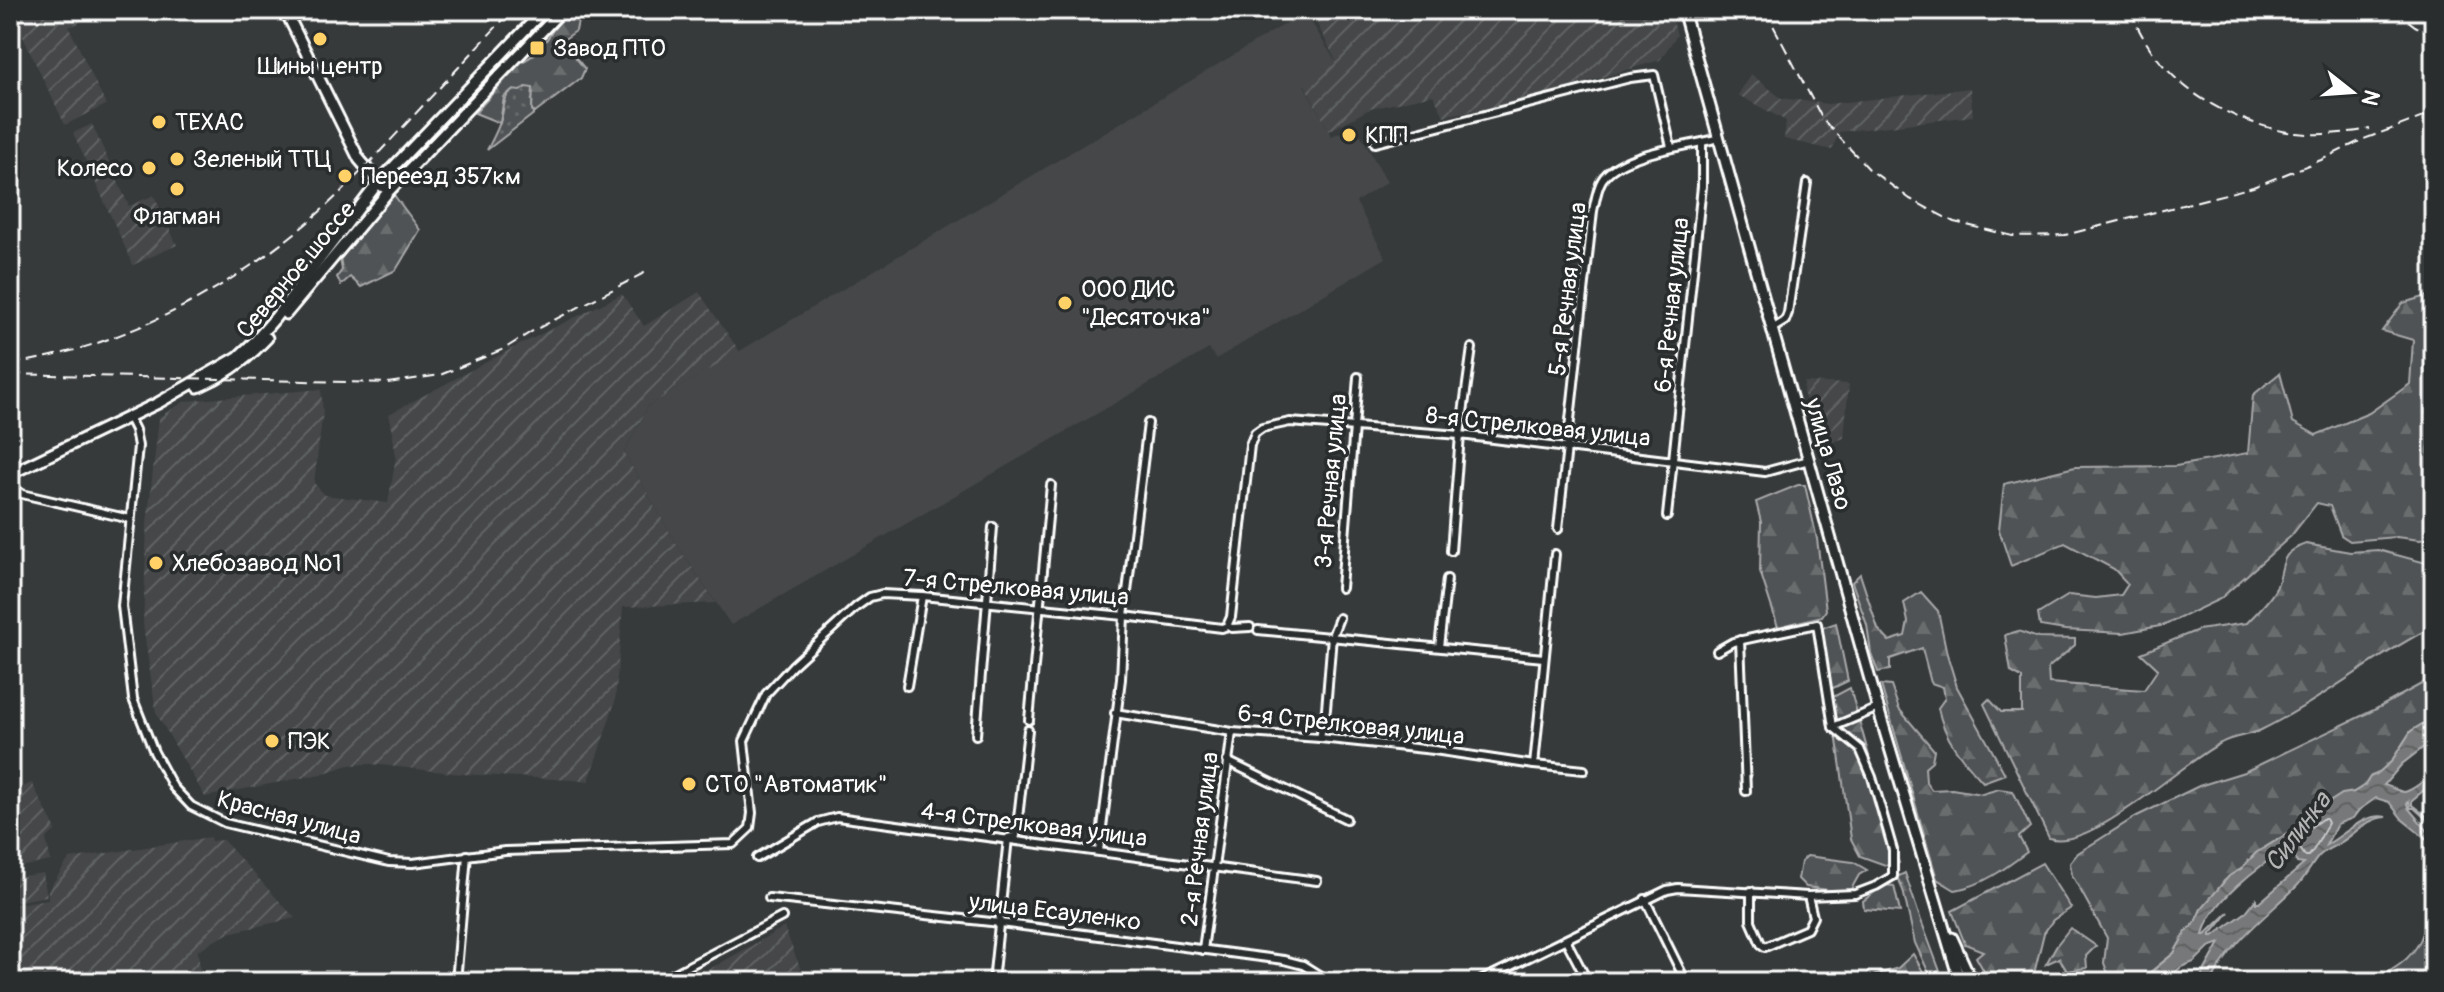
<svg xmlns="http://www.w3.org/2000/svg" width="2444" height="992" viewBox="0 0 2444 992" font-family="Pangolin,sans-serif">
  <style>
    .built { fill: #444748 }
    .industrial { fill: url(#industrial-furrows) }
    .grass { fill: url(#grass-dots); stroke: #a8a9aa; stroke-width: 2 }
    .forest { fill: url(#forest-firs); stroke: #a8a9aa; stroke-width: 2 }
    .water { fill: url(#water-waves); stroke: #adaeaf; stroke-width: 2; fill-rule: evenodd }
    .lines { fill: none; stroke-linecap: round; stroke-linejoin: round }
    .shore { stroke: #c8c9c9; stroke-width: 2 }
    .street-casing { stroke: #fff; stroke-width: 12 }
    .secondary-casing { stroke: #fff; stroke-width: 15 }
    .street { stroke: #2a2d2e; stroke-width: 6 }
    .secondary { stroke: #2a2d2e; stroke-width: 9 }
    .rail { stroke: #fff; stroke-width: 2; stroke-dasharray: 12 6; stroke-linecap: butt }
    .poi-dot { fill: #ffd166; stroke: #2a2d2e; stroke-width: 3 }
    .labels { text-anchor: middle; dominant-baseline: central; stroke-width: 7; stroke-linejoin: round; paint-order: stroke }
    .poi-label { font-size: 24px; fill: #fff; stroke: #2a2d2e; text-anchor: start }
    .street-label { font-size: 24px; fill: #fff; stroke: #2a2d2e }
    .water-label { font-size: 26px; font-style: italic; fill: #b4b5b5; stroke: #2a2d2e }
  </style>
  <defs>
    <pattern id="industrial-furrows" width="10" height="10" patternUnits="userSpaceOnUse" patternTransform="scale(2)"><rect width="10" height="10" fill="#444748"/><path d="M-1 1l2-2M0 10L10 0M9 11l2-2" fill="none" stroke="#606363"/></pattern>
    <pattern id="grass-dots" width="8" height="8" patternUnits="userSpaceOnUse" patternTransform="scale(2)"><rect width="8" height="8" fill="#505354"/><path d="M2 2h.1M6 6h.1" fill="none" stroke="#6a6d6e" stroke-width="1.8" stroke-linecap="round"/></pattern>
    <pattern id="forest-firs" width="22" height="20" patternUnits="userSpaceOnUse" patternTransform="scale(2)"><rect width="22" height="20" fill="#505354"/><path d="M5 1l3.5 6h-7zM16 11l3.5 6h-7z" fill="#6a6d6e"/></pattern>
    <pattern id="water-waves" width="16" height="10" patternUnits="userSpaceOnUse" patternTransform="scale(2)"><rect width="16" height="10" fill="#767879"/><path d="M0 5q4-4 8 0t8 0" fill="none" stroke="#616262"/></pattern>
  </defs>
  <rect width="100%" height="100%" fill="#373a3b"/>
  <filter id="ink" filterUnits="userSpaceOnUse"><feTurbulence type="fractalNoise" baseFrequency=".0125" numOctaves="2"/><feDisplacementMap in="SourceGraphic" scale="16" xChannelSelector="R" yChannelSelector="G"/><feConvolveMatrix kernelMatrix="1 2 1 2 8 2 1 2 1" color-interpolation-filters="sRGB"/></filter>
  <g filter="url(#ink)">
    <path class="built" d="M1305 12 1336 62 1304 85 1332 136 1355 125 1387 182 1356 202 1386 258 1216 359 1209 349 731 625 679 548 624 453 648 406Z"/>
    <g class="industrial">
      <path d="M10 10H99L101 14 69 27 106 105 65 125Z"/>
      <path d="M1324 10H1670L1677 35 1660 60 1516 103 1444 116 1433 95 1370 109 1329 131 1303 82 1336 61 1313 16Z"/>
      <path d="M1751 74 1781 98 1828 104 1970 88 1973 116 1839 132 1832 150 1784 139 1786 121 1738 95Z"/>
      <path d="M92 124 129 206 154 195 177 245 133 265 73 133Z"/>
      <path d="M699 292 740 352 648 406 624 453 679 548 716 603 623 607 615 702 589 781 461 774 371 764 349 765 321 774 205 797 156 713 143 625 147 523 159 417 185 401 321 389 323 412 314 483 325 495 388 503 396 456 389 414 507 351 622 294 644 326Z"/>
      <path d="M1804 382 1849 384 1844 438 1821 447 1803 392Z"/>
      <path d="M32 783 56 830 46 839 51 861 10 869V792Z"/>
      <path d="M210 837 211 841 223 840 295 918 229 933 198 950 201 982H10V905L48 899V890L69 859Z"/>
      <path d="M43 873 47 896 10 903V878Z"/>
      <path d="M784 927 806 982H687Z"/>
    </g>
    <g class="grass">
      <path d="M549 10H556L398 177H394L395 172Z"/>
      <path d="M526 87H533L532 110 535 113 487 150C492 140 498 130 501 119 507 98 501 92 526 87Z"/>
    </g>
    <g class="forest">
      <path d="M562 19 578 21 576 31 563 40 574 50 576 58 585 69 581 78 535 113 532 110 533 88 526 87 520 91 512 90 504 97 500 123 475 113 521 62C542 54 548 34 562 19Z"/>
      <path d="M394 195 420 230 396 270 361 287 350 277 341 285 337 277 342 270 340 258Z"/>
      <path d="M2434 294V537L2420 540 2396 537 2350 541 2341 535 2330 506 2317 503 2291 536 2220 599 2165 625 2123 633 2065 630 2040 626 2038 614 2069 595 2096 598 2121 595 2128 584 2114 569 2065 543 2011 566 1999 530 2004 484 2075 467 2176 466 2248 453 2253 395 2280 373 2293 422 2316 435 2369 413 2410 384 2413 340 2382 331 2403 303Z"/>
      <path d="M1798 485H1805L1817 539 1826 610 1822 616 1778 627 1760 571 1761 522 1756 502Z"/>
      <path d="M2306 544 2350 552 2378 550 2426 563 2434 560V626C2374 656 2322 700 2261 730 2249 736 2233 736 2221 743 2181 763 2091 852 2049 838L1984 704 1989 699 2001 712H2022V678L2011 672 2005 635 2018 631 2038 638 2075 639V645L2048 668 2049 683 2144 690 2158 669 2141 653 2198 630 2247 623C2256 613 2270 601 2276 588 2286 567 2276 554 2306 544Z"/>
      <path d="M1860 574 1878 629 1889 641 1905 636 1908 622 1904 603 1921 592 1938 611 1947 654 1957 687 2005 774 1983 782C1961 758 1945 741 1938 708L1945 698 1943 687 1931 683 1922 648 1890 659V670L1878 672 1871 653 1867 625 1852 582Z"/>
      <path d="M1836 623 1848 681 1831 689 1822 628Z"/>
      <path d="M2434 677V717L2411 731 2391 762 2377 774 2371 776 2365 785 2354 792 2331 801 2303 824 2256 853 2241 869 2224 881 2211 900 2201 909 2195 923 2186 932 2174 953 2149 973 2119 980 2113 978 2107 971 2104 963 2107 938 2072 875 2070 863 2078 853 2137 816 2199 786 2244 772 2376 709Z"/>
      <path d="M1881 685 1891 686 1899 709 1934 750 1932 761 1925 767 1926 782 1932 790 1952 789 1982 794 1999 789 2013 791 2030 827 2019 837 2027 852C2006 868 1982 886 1955 890L1937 879Z"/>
      <path d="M1850 688 1899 863 1888 866 1860 856 1851 839 1831 698Z"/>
      <path d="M1807 856 1853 862 1867 870 1859 875 1849 893 1806 887 1798 879 1801 862Z"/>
      <path d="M2042 863 2071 908 2053 920 2044 933 2032 982H1990L1976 957 1983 951 1965 944 1952 911Z"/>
      <path d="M1905 873 1919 915 1944 982H1933L1915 943 1903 890 1897 877Z"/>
      <path d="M1884 885 1894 886 1900 912 1864 909 1863 901Z"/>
      <path d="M2434 927V982H2373L2374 979C2395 970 2416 956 2423 933Z"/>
      <path d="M2070 928 2096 946 2086 956 2087 968 2067 971 2059 958 2046 964 2056 946Z"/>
      <path d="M1913 954 1929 982H1853L1898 968Z"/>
    </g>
    <path class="water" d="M2434 717V735L2429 743 2402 764 2384 785C2390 786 2399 792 2404 792 2414 790 2427 778 2434 772V782L2412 800V805L2434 822V826L2414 808H2410L2409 801 2407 804 2409 809 2434 838V845L2403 820 2389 802 2376 798 2359 810 2353 818 2337 824 2326 845C2345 835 2364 812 2386 817 2367 818 2355 834 2340 843 2333 847 2325 850 2319 856 2311 865 2306 877 2297 886 2268 915 2229 943 2212 982H2198L2220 943 2209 947 2194 962 2181 967 2164 982H2139L2174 953 2186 932 2195 923 2201 909 2229 876 2241 869 2256 853 2303 824 2331 801 2342 794 2354 792 2365 785 2370 777 2377 774 2391 762 2411 731ZM2288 848 2292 850 2297 863 2304 864 2259 903H2256V899L2245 913 2213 936H2211V934L2229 912 2205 935H2203C2209 903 2261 864 2288 848Z"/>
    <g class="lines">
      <path class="shore" d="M2322 819H2326L2328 823C2321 836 2318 845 2309 856H2305L2294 839Z"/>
      <g class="street-casing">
        <g id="street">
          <path d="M1375 143 1630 78 1654 75 1671 147"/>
          <path d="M1772 329 1785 321 1788 313 1807 183"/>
          <path d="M129 418 135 430 138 446 122 606 133 699 154 752 173 787 191 806 225 823 389 862 413 863 505 851 733 844 750 828 752 813 744 741 766 694 792 666 856 607 870 597 882 594 922 596 1124 616 1222 628 1227 626 1232 628 1250 627"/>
          <path d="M10 485 22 494 130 519"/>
          <path d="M1667 516 1702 186V144"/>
          <path d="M1558 529 1593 211C1595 202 1597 188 1602 180 1619 152 1689 147 1719 138"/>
          <path d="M1451 551 1460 435 1472 348"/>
          <path d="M1341 588 1358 377"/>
          <path d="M1227 626 1231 617 1250 445 1255 433 1262 428 1290 422 1460 435 1765 472 1809 460"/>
          <path d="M1258 630 1544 658"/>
          <path d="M1740 640 1746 791"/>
          <path d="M1439 647 1447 579"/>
          <path d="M1717 651 1733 642 1817 624 1833 727"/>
          <path d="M907 686 922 596"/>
          <path d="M1115 713 1232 732 1320 738 1434 750 1534 765 1584 770"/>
          <path d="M1029 720 1051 485"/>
          <path d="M976 735 993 527"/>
          <path d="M1320 738 1326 709 1332 636 1339 618"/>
          <path d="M1227 761 1346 819"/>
          <path d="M1534 765 1555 554"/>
          <path d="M1099 851 1121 679 1124 616 1148 423"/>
          <path d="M757 858 818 822 837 817 1317 881"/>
          <path d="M1751 891V921L1761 944 1765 947 1807 929 1813 917 1808 896"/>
          <path d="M769 898 1000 923 1284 960 1303 965 1330 982"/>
          <path d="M1645 899 1686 982"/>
          <path d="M1566 940 1588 982"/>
          <path d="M1203 950 1232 732"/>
          <path d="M456 982 467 855"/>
          <path d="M658 982 782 917"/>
          <path d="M993 982 1008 838 1016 836 1028 730"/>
          <path d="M1478 982 1667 890 1678 888 1808 896 1855 894 1876 886 1893 876V850L1872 777 1860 749 1833 727 1878 708"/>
        </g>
      </g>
      <g class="secondary-casing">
        <g id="secondary">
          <path d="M285 10 359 159 383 187"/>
          <path d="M1683 10 1878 708 1960 982"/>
          <path d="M286 314 388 192 562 10"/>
          <path d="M198 387C225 375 247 360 267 338"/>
          <path d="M10 474 158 403 238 357 256 340 275 318 378 183 544 10"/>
          <path d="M1952 938 1972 982"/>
        </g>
      </g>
      <use href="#street" class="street"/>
      <use href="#secondary" class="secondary"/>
      <g class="rail">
        <path d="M1765 10 1823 120 1869 169 1910 199 1954 222 2013 236 2065 235 2253 187 2321 160 2364 139 2434 113"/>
        <path d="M2130 10C2153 68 2195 103 2254 123 2267 127 2281 132 2296 133 2321 136 2345 133 2370 129"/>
        <path d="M2394 10 2415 26 2434 35"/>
        <path d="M10 364C114 349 214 298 295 233 335 201 369 163 404 126 440 87 476 49 512 10"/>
        <path d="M10 374 388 383 440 375 504 349 531 332 648 271"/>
      </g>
    </g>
  </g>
  <g class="poi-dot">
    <circle cx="320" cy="39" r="8"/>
    <rect x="529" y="40" width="16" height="16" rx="4"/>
    <circle cx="159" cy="122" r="8"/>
    <circle cx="1349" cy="135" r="8"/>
    <circle cx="177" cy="159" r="8"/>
    <circle cx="149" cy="168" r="8"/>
    <circle cx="345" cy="176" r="8"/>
    <circle cx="177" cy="189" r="8"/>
    <circle cx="1065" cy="303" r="8"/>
    <circle cx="156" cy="563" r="8"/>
    <circle cx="272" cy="741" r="8"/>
    <circle cx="689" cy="784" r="8"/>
  </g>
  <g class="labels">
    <g class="poi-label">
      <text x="553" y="48">Завод ПТО</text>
      <text x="320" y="66" text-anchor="middle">Шины центр</text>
      <text x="175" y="122">ТЕХАС</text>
      <text x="1365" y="135">КПП</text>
      <text x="193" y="159">Зеленый ТТЦ</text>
      <text x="133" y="168" text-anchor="end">Колесо</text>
      <text x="361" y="176">Переезд 357км</text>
      <text x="177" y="216" text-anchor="middle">Флагман</text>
      <text x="1081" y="289">ООО ДИС<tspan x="1081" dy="28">"Десяточка"</tspan></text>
      <text x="172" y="563">Хлебозавод №1</text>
      <text x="288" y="741">ПЭК</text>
      <text x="705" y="784">СТО "Автоматик"</text>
    </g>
    <g class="street-label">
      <text transform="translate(296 270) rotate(-50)">Северное шоссе</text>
      <text transform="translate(1568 289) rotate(-83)">5-я Речная улица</text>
      <text transform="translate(1672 305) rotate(-84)">6-я Речная улица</text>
      <text transform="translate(1538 427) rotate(6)">8-я Стрелковая улица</text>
      <text transform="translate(1828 454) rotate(74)">улица Лазо</text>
      <text transform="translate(1331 481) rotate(-85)">3-я Речная улица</text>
      <text transform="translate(1016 588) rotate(5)">7-я Стрелковая улица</text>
      <text transform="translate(1351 725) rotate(6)">6-я Стрелковая улица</text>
      <text transform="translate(289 818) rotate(15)">Красная улица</text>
      <text transform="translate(1034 825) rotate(7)">4-я Стрелковая улица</text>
      <text transform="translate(1200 839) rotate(-83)">2-я Речная улица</text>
      <text transform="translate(1055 912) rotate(7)">улица Есауленко</text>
    </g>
    <g class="water-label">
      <text transform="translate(2298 832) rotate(-53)">Силинка</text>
    </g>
  </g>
  <rect width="2444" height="992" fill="none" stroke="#2a2d2e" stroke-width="40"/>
  <rect x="20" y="20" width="2404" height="952" fill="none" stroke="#fff" stroke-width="3" filter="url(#ink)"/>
  <g transform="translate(2352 92) rotate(107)" stroke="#2a2d2e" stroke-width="6" paint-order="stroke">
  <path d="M0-6L14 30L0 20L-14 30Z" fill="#ffffff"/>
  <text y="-12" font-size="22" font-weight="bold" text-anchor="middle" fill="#ffffff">N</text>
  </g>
</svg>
